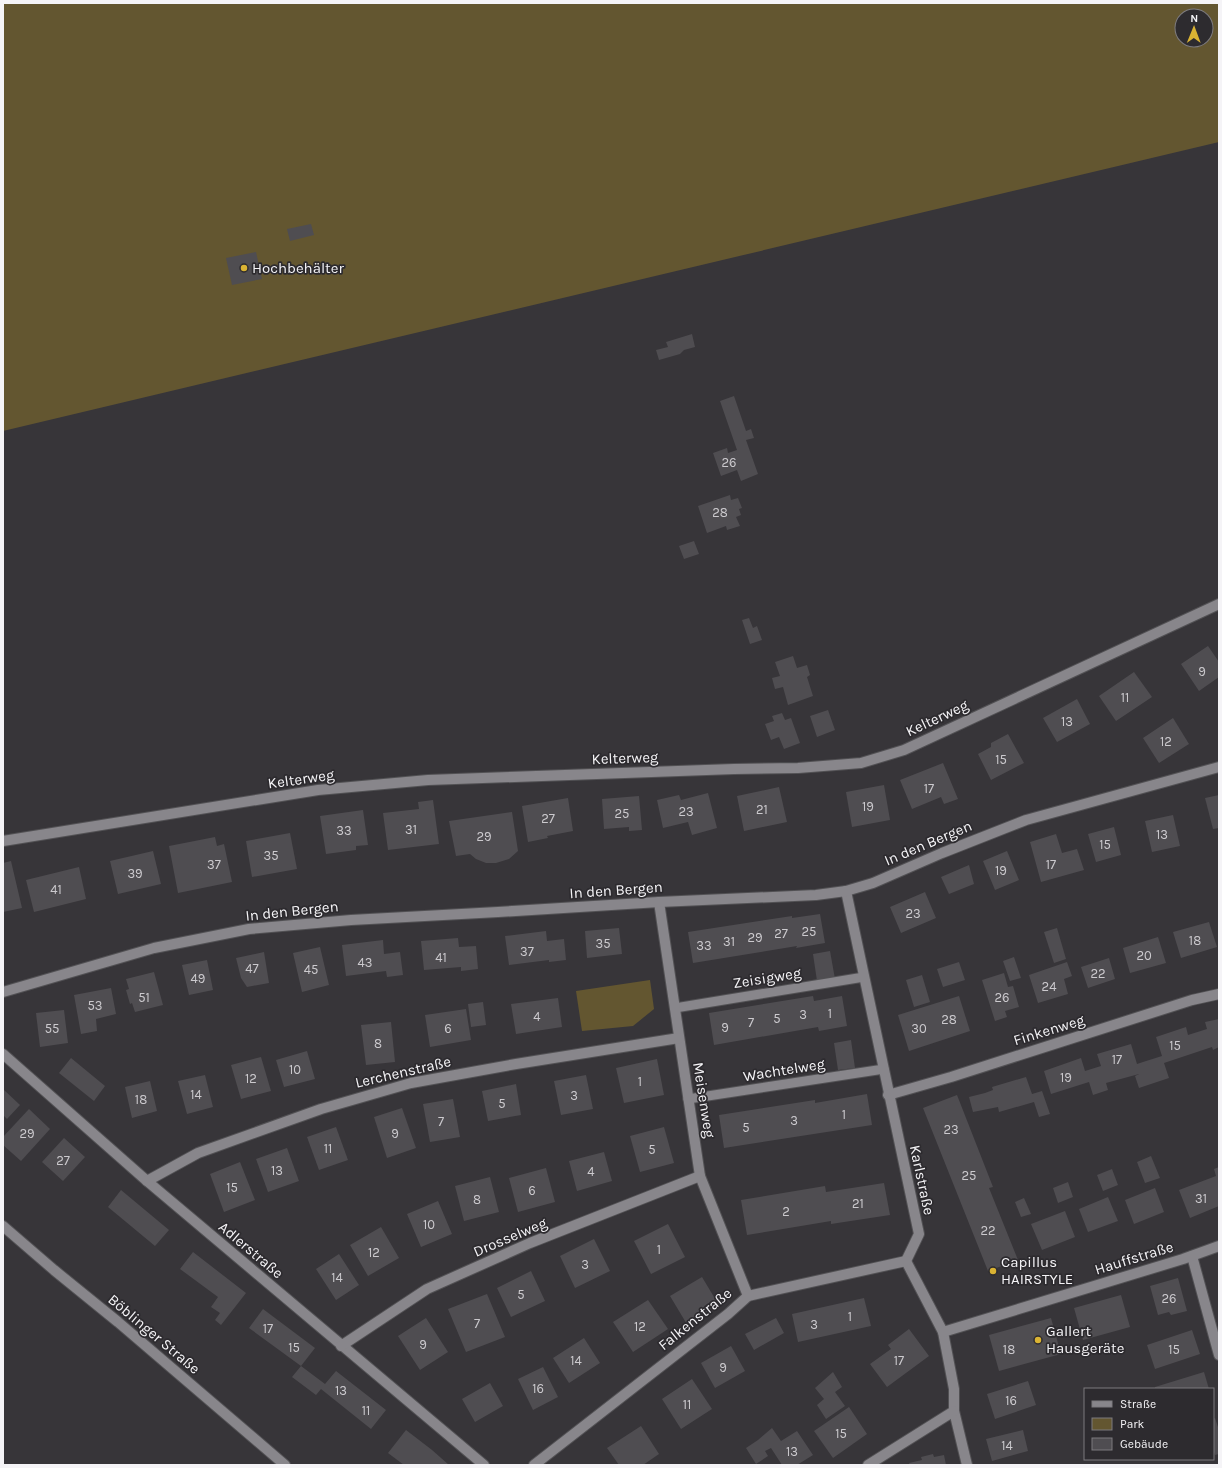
<svg xmlns="http://www.w3.org/2000/svg" width="1222" height="1468" viewBox="0 0 1222 1468" font-family="Karla,sans-serif">
  <style>
    .green { fill: #635630; fill-rule: evenodd }
    .building { fill: #4f4d51 }
    .lines { fill: none; stroke-linecap: round; stroke-linejoin: round }
    .lane-casing { stroke: #525154; stroke-width: 11 }
    .street-casing { stroke: #525154; stroke-width: 12 }
    .secondary-casing { stroke: #525154; stroke-width: 12 }
    .lane { stroke: #88868b; stroke-width: 9 }
    .street { stroke: #88868b; stroke-width: 10 }
    .secondary { stroke: #88868b; stroke-width: 10 }
    .poi-dot { fill: #dab333; stroke: #2d2b2f; stroke-width: 1.5 }
    .labels { text-anchor: middle; dominant-baseline: central; stroke-width: 3.5; stroke-linejoin: round; paint-order: stroke }
    .number-label { font-size: 13px; fill: #cccace }
    .poi-label { font-size: 15px; fill: #f5f4f7; stroke: #2d2b2f; text-anchor: start }
    .street-label { font-size: 15px; fill: #f5f4f7; stroke: #2d2b2f }
  </style>
  <rect width="100%" height="100%" fill="#373539"/>
  <g class="green">
    <path d="M3 3H1219V142L3 431ZM1182 16H1206V40H1182Z"/>
    <path d="M650 980 654 1009 633 1026 582 1031 576 991Z"/>
  </g>
  <g class="building">
    <path d="M311 224 314 235 290 241 287 229Z"/>
    <path d="M256 252 262 279 232 285 226 258Z"/>
    <path d="M692 334 695 347 684 350 680 354 659 360 656 350 668 347 666 342Z"/>
    <path d="M734 396 746 431 751 429 754 438 746 440 758 474 741 481 737 470 721 476 713 453 727 448 728 453 737 450 720 401Z"/>
    <path d="M730 495 731 500 738 498 742 508 739 509 741 515 736 517 740 526 727 530 726 526 707 533 698 506Z"/>
    <path d="M694 541 699 554 684 559 679 546Z"/>
    <path d="M749 618 753 628 757 626 762 640 750 644 742 620Z"/>
    <path d="M1208 646 1219 662V677L1199 691 1181 664Z"/>
    <path d="M793 656 797 668 807 665 810 675 807 677 813 696 788 705 783 687 775 689 772 678 780 676 775 662Z"/>
    <path d="M1134 672 1152 697 1116 721 1099 696Z"/>
    <path d="M1077 699 1090 724 1057 742 1043 718Z"/>
    <path d="M828 710 835 730 817 737 810 716Z"/>
    <path d="M782 713 785 720 791 718 800 743 784 749 779 737 771 740 765 724 774 721 772 716Z"/>
    <path d="M1173 718 1189 744 1159 763 1143 738Z"/>
    <path d="M1008 734 1024 763 991 780 978 754 991 747V743Z"/>
    <path d="M943 763 958 799 944 804 941 797 912 809 900 780Z"/>
    <path d="M884 785 890 820 852 827 846 792Z"/>
    <path d="M779 787 787 822 744 831 737 796Z"/>
    <path d="M708 793 717 828 692 835 688 822 663 828 657 800 679 795 681 800Z"/>
    <path d="M1219 795V828L1213 829 1205 798Z"/>
    <path d="M639 796 642 830 629 831V827L604 829 602 799Z"/>
    <path d="M568 798 573 831 547 836 548 838 528 842 522 806Z"/>
    <path d="M433 800 439 844 388 850 383 813 419 809 418 802Z"/>
    <path d="M363 810 368 845 356 846V850L326 854 320 816Z"/>
    <path d="M512 812 518 851 509 859 496 863H486L476 859 470 854 456 856 449 821Z"/>
    <path d="M1173 815 1180 846 1152 852 1145 821Z"/>
    <path d="M1114 827 1121 855 1096 862 1088 834Z"/>
    <path d="M290 833 297 869 252 877 246 841Z"/>
    <path d="M1056 834 1062 853 1077 849 1084 870 1041 882 1030 842Z"/>
    <path d="M215 837 217 846 224 844 232 882 178 893 169 846Z"/>
    <path d="M153 851 161 884 118 894 110 861Z"/>
    <path d="M1007 851 1019 880 995 890 983 861Z"/>
    <path d="M11 861 22 908 3 912V863Z"/>
    <path d="M969 865 974 884 949 894 941 877Z"/>
    <path d="M79 867 86 899 34 912 26 880Z"/>
    <path d="M925 892 936 918 901 933 890 907Z"/>
    <path d="M820 914 825 943 796 948 797 946 693 963 688 932 792 916V918Z"/>
    <path d="M1209 922 1217 947 1181 958 1173 932Z"/>
    <path d="M619 928 622 954 587 958 585 931Z"/>
    <path d="M1057 928 1066 959 1054 963 1044 932Z"/>
    <path d="M546 931 547 941 564 939 566 960 549 962V960L509 965 505 936Z"/>
    <path d="M1158 937 1166 963 1130 973 1123 948Z"/>
    <path d="M458 938 459 947 476 946 478 969 461 971V967L424 970 421 941Z"/>
    <path d="M383 940 384 954 400 952 403 975 387 977 386 971 346 976 342 945Z"/>
    <path d="M320 947 329 985 302 992 293 953Z"/>
    <path d="M830 951 835 979 817 981 813 954Z"/>
    <path d="M264 952 269 983 247 987 241 978 236 958Z"/>
    <path d="M1014 957 1021 978 1010 981 1003 961Z"/>
    <path d="M1109 958 1115 979 1088 988 1081 967Z"/>
    <path d="M207 960 213 990 189 995 182 965Z"/>
    <path d="M959 962 965 980 943 987 937 969Z"/>
    <path d="M1067 962 1072 976 1064 979 1068 994 1038 1003 1029 975Z"/>
    <path d="M154 972 163 1005 135 1012 132 1003 130 1004 126 990 129 989 126 979Z"/>
    <path d="M1004 973 1008 987 1013 986 1019 1007 1005 1011 1007 1017 995 1021 982 980Z"/>
    <path d="M922 975 930 1002 914 1007 906 980Z"/>
    <path d="M111 988 116 1014 96 1019 97 1031 81 1034 74 995Z"/>
    <path d="M813 996 814 1001 842 996 847 1026 819 1031 818 1027 714 1045 709 1013Z"/>
    <path d="M959 996 970 1031 909 1051 898 1015Z"/>
    <path d="M558 998 562 1027 516 1034 511 1004Z"/>
    <path d="M483 1002 486 1025 471 1027 468 1004Z"/>
    <path d="M466 1009 471 1040 430 1047 425 1015Z"/>
    <path d="M64 1010 68 1043 40 1047 36 1013Z"/>
    <path d="M1219 1019V1047L1213 1050 1212 1047 1164 1063 1169 1078 1139 1088 1135 1076 1139 1074 1106 1083 1108 1090 1093 1095 1089 1082 1051 1094 1044 1071 1081 1058 1085 1071 1101 1066 1097 1054 1131 1044 1137 1064 1143 1062 1162 1056 1156 1037 1186 1027 1188 1035 1207 1029 1205 1022Z"/>
    <path d="M391 1022 395 1062 366 1065 361 1025Z"/>
    <path d="M851 1040 855 1068 838 1070 834 1043Z"/>
    <path d="M307 1051 315 1079 284 1087 276 1060Z"/>
    <path d="M261 1057 271 1091 241 1099 231 1065Z"/>
    <path d="M71 1058 105 1086 94 1101 59 1073Z"/>
    <path d="M657 1059 664 1095 624 1103 616 1068Z"/>
    <path d="M205 1075 213 1107 187 1114 178 1081Z"/>
    <path d="M586 1075 593 1109 561 1115 554 1081Z"/>
    <path d="M1026 1077 1032 1094 1042 1091 1050 1114 1039 1117 1034 1102 999 1112 998 1107 973 1112 969 1097 985 1093 993 1090 992 1087Z"/>
    <path d="M150 1081 157 1111 132 1118 125 1087Z"/>
    <path d="M516 1084 521 1115 488 1121 482 1091Z"/>
    <path d="M3 1089 20 1105 7 1119 3 1115Z"/>
    <path d="M867 1094 872 1125 724 1148 719 1115 815 1100V1103Z"/>
    <path d="M957 1095 993 1187 989 1188 1018 1260 988 1271 923 1108Z"/>
    <path d="M453 1099 460 1137 430 1142 423 1104Z"/>
    <path d="M402 1108 416 1148 387 1158 374 1117Z"/>
    <path d="M29 1109 50 1129 21 1161 3 1145V1137Z"/>
    <path d="M336 1127 348 1160 319 1170 307 1137Z"/>
    <path d="M664 1127 674 1163 640 1172 630 1136Z"/>
    <path d="M64 1138 85 1157 63 1181 42 1162Z"/>
    <path d="M287 1148 299 1181 268 1192 256 1159Z"/>
    <path d="M604 1152 612 1181 577 1191 569 1161Z"/>
    <path d="M1151 1156 1160 1178 1145 1183 1137 1162Z"/>
    <path d="M240 1162 255 1200 224 1212 210 1174Z"/>
    <path d="M1219 1167V1206L1190 1218 1179 1190 1216 1176 1214 1169Z"/>
    <path d="M546 1168 555 1202 518 1212 509 1178Z"/>
    <path d="M1112 1169 1118 1185 1103 1191 1097 1175Z"/>
    <path d="M490 1177 499 1212 464 1221 455 1186Z"/>
    <path d="M1068 1182 1073 1197 1058 1203 1053 1188Z"/>
    <path d="M884 1183 890 1215 831 1224V1221L747 1235 741 1200 825 1186 826 1192Z"/>
    <path d="M1155 1188 1164 1212 1134 1224 1125 1200Z"/>
    <path d="M121 1190 169 1230 155 1246 108 1207Z"/>
    <path d="M1108 1197 1118 1221 1088 1232 1079 1209Z"/>
    <path d="M1024 1198 1031 1214 1021 1217 1015 1202Z"/>
    <path d="M438 1201 452 1234 421 1247 407 1214Z"/>
    <path d="M1065 1211 1075 1237 1042 1250 1031 1224Z"/>
    <path d="M668 1224 685 1257 651 1274 634 1241Z"/>
    <path d="M381 1227 399 1258 368 1276 350 1245Z"/>
    <path d="M594 1239 610 1271 575 1288 560 1256Z"/>
    <path d="M193 1252 246 1293 221 1325 215 1320 220 1313 211 1307 218 1297 180 1269Z"/>
    <path d="M339 1254 359 1285 336 1300 316 1269Z"/>
    <path d="M531 1271 545 1301 511 1317 497 1288Z"/>
    <path d="M702 1277 720 1307 688 1326 670 1296Z"/>
    <path d="M1178 1278 1187 1311 1171 1315 1169 1312 1158 1315 1150 1286Z"/>
    <path d="M487 1294 505 1337 466 1352 448 1309Z"/>
    <path d="M1121 1295 1130 1327 1083 1340 1074 1308Z"/>
    <path d="M864 1298 871 1326 798 1342 792 1314Z"/>
    <path d="M648 1300 668 1329 633 1352 613 1322Z"/>
    <path d="M263 1309 315 1348 301 1366 249 1328Z"/>
    <path d="M426 1318 448 1352 420 1370 398 1336Z"/>
    <path d="M776 1318 784 1333 754 1350 745 1334Z"/>
    <path d="M1051 1318 1061 1354 999 1371 989 1335Z"/>
    <path d="M909 1329 929 1356 887 1387 870 1364 891 1349 888 1345Z"/>
    <path d="M1192 1330 1200 1354 1155 1369 1147 1345Z"/>
    <path d="M584 1338 600 1363 569 1383 553 1358Z"/>
    <path d="M731 1346 745 1371 715 1388 701 1363Z"/>
    <path d="M301 1366 325 1384 336 1371 386 1410 371 1429 321 1389 316 1395 292 1377Z"/>
    <path d="M543 1367 558 1397 533 1410 518 1379Z"/>
    <path d="M833 1372 842 1387 835 1392 845 1406 826 1419 817 1405 824 1399 815 1388Z"/>
    <path d="M1204 1372 1209 1389H1155V1387Z"/>
    <path d="M692 1379 712 1409 681 1429 662 1399Z"/>
    <path d="M1028 1381 1036 1405 995 1419 987 1394Z"/>
    <path d="M490 1383 503 1406 475 1422 462 1399Z"/>
    <path d="M849 1407 867 1434 833 1458 814 1431Z"/>
    <path d="M1215 1418 1219 1430V1454L1215 1455 1214 1452H1213V1419Z"/>
    <path d="M641 1426 659 1454 643 1465H619L607 1448Z"/>
    <path d="M772 1428 781 1441 797 1431 813 1455 797 1465H782L771 1448 765 1451 768 1456 756 1464 746 1448 758 1440Z"/>
    <path d="M406 1430 432 1450 449 1465H404L388 1453Z"/>
    <path d="M1023 1430 1028 1451 992 1461 986 1439Z"/>
    <path d="M933 1454 934 1457 944 1455 946 1465H910L909 1463 922 1460 921 1457Z"/>
  </g>
  <g class="lines">
    <g class="lane-casing">
      <g id="lane">
        <path d="M675 1008 864 977"/>
        <path d="M688 1099 884 1069"/>
      </g>
    </g>
    <g class="street-casing">
      <g id="street">
        <path d="M3 841 318 790 428 780 734 769 798 768 861 763 904 750 1219 604"/>
        <path d="M846 891 919 1234 906 1261 943 1332 954 1389V1411L967 1465"/>
        <path d="M659 902 700 1176 748 1296"/>
        <path d="M3 992 154 948 249 929 351 920 498 912 659 902 816 895 846 891 873 883 942 853 1026 820 1219 767"/>
        <path d="M3 1054 147 1181 484 1465"/>
        <path d="M888 1095 951 1077 1192 1000 1219 994"/>
        <path d="M147 1181 198 1153 321 1109 411 1083 516 1064 679 1038"/>
        <path d="M1192 1256 1219 1355"/>
        <path d="M943 1332 1183 1259 1219 1246"/>
        <path d="M341 1346 427 1289 530 1243 700 1176"/>
        <path d="M534 1465 728 1314 748 1296 906 1261"/>
        <path d="M868 1465 954 1411"/>
      </g>
    </g>
    <g class="secondary-casing">
      <path id="secondary" d="M3 1226 54 1270 118 1322 285 1465"/>
    </g>
    <use href="#lane" class="lane"/>
    <use href="#street" class="street"/>
    <use href="#secondary" class="secondary"/>
  </g>
  <g class="poi-dot">
    <circle cx="244" cy="268" r="4"/>
    <circle cx="993" cy="1271" r="4"/>
    <circle cx="1038" cy="1340" r="4"/>
  </g>
  <g class="labels">
    <g class="number-label">
      <text x="729" y="462">26</text>
      <text x="720" y="512">28</text>
      <text x="1202" y="671">9</text>
      <text x="1125" y="697">11</text>
      <text x="1067" y="721">13</text>
      <text x="1166" y="741">12</text>
      <text x="1001" y="759">15</text>
      <text x="929" y="788">17</text>
      <text x="868" y="806">19</text>
      <text x="762" y="809">21</text>
      <text x="686" y="811">23</text>
      <text x="622" y="813">25</text>
      <text x="548" y="818">27</text>
      <text x="411" y="829">31</text>
      <text x="344" y="830">33</text>
      <text x="1162" y="834">13</text>
      <text x="484" y="836">29</text>
      <text x="1105" y="844">15</text>
      <text x="271" y="855">35</text>
      <text x="214" y="864">37</text>
      <text x="1051" y="864">17</text>
      <text x="1001" y="870">19</text>
      <text x="135" y="873">39</text>
      <text x="56" y="889">41</text>
      <text x="913" y="913">23</text>
      <text x="809" y="931">25</text>
      <text x="781" y="933">27</text>
      <text x="755" y="937">29</text>
      <text x="1195" y="940">18</text>
      <text x="729" y="941">31</text>
      <text x="603" y="943">35</text>
      <text x="704" y="945">33</text>
      <text x="527" y="951">37</text>
      <text x="1144" y="955">20</text>
      <text x="441" y="957">41</text>
      <text x="365" y="962">43</text>
      <text x="252" y="968">47</text>
      <text x="311" y="969">45</text>
      <text x="1098" y="973">22</text>
      <text x="198" y="978">49</text>
      <text x="1049" y="986">24</text>
      <text x="144" y="997">51</text>
      <text x="1002" y="997">26</text>
      <text x="95" y="1005">53</text>
      <text x="830" y="1013">1</text>
      <text x="803" y="1014">3</text>
      <text x="537" y="1016">4</text>
      <text x="777" y="1018">5</text>
      <text x="949" y="1019">28</text>
      <text x="751" y="1022">7</text>
      <text x="725" y="1027">9</text>
      <text x="52" y="1028">55</text>
      <text x="448" y="1028">6</text>
      <text x="919" y="1028">30</text>
      <text x="378" y="1043">8</text>
      <text x="1175" y="1045">15</text>
      <text x="1117" y="1059">17</text>
      <text x="295" y="1069">10</text>
      <text x="1066" y="1077">19</text>
      <text x="251" y="1078">12</text>
      <text x="640" y="1081">1</text>
      <text x="196" y="1094">14</text>
      <text x="574" y="1095">3</text>
      <text x="141" y="1099">18</text>
      <text x="502" y="1103">5</text>
      <text x="844" y="1114">1</text>
      <text x="794" y="1120">3</text>
      <text x="441" y="1121">7</text>
      <text x="746" y="1127">5</text>
      <text x="951" y="1129">23</text>
      <text x="27" y="1133">29</text>
      <text x="395" y="1133">9</text>
      <text x="328" y="1148">11</text>
      <text x="652" y="1149">5</text>
      <text x="63" y="1160">27</text>
      <text x="277" y="1170">13</text>
      <text x="591" y="1171">4</text>
      <text x="969" y="1175">25</text>
      <text x="232" y="1187">15</text>
      <text x="532" y="1190">6</text>
      <text x="1201" y="1198">31</text>
      <text x="477" y="1199">8</text>
      <text x="858" y="1203">21</text>
      <text x="786" y="1211">2</text>
      <text x="429" y="1224">10</text>
      <text x="988" y="1230">22</text>
      <text x="659" y="1249">1</text>
      <text x="374" y="1252">12</text>
      <text x="585" y="1264">3</text>
      <text x="337" y="1277">14</text>
      <text x="521" y="1294">5</text>
      <text x="1169" y="1298">26</text>
      <text x="850" y="1316">1</text>
      <text x="477" y="1323">7</text>
      <text x="814" y="1324">3</text>
      <text x="640" y="1326">12</text>
      <text x="268" y="1328">17</text>
      <text x="423" y="1344">9</text>
      <text x="294" y="1347">15</text>
      <text x="1009" y="1349">18</text>
      <text x="1174" y="1349">15</text>
      <text x="576" y="1360">14</text>
      <text x="899" y="1360">17</text>
      <text x="723" y="1367">9</text>
      <text x="538" y="1388">16</text>
      <text x="341" y="1390">13</text>
      <text x="1011" y="1400">16</text>
      <text x="687" y="1404">11</text>
      <text x="366" y="1410">11</text>
      <text x="841" y="1433">15</text>
      <text x="1007" y="1445">14</text>
      <text x="792" y="1451">13</text>
    </g>
    <g class="poi-label">
      <text x="252" y="268">Hochbehälter</text>
      <text x="1001" y="1262">Capillus<tspan x="1001" dy="17">HAIRSTYLE</tspan></text>
      <text x="1046" y="1331">Gallert<tspan x="1046" dy="17">Hausgeräte</tspan></text>
    </g>
    <g class="street-label">
      <text transform="translate(937 718) rotate(-25)">Kelterweg</text>
      <text transform="translate(625 758) rotate(-2)">Kelterweg</text>
      <text transform="translate(301 779) rotate(-8)">Kelterweg</text>
      <text transform="translate(928 843) rotate(-23)">In den Bergen</text>
      <text transform="translate(616 890) rotate(-4)">In den Bergen</text>
      <text transform="translate(292 911) rotate(-6)">In den Bergen</text>
      <text transform="translate(767 978) rotate(-9)">Zeisigweg</text>
      <text transform="translate(1049 1030) rotate(-17)">Finkenweg</text>
      <text transform="translate(784 1070) rotate(-9)">Wachtelweg</text>
      <text transform="translate(403 1072) rotate(-13)">Lerchenstraße</text>
      <text transform="translate(704 1100) rotate(81)">Meisenweg</text>
      <text transform="translate(922 1180) rotate(78)">Karlstraße</text>
      <text transform="translate(510 1237) rotate(-23)">Drosselweg</text>
      <text transform="translate(251 1250) rotate(40)">Adlerstraße</text>
      <text transform="translate(1134 1258) rotate(-17)">Hauffstraße</text>
      <text transform="translate(695 1319) rotate(-39)">Falkenstraße</text>
      <text transform="translate(154 1334) rotate(40)">Böblinger Straße</text>
    </g>
  </g>
  <rect width="1222" height="1468" fill="none" stroke="#f5f4f7" stroke-width="8"/>
  <rect x="1084" y="1388" width="130" height="72" fill="#2d2b2f" stroke="#7d7b7f"/>
  <rect x="1092" y="1401" width="20" height="6" fill="#88868b" stroke="#7d7b7f"/>
  <text x="1120" y="1408" font-size="12" fill="#f5f4f7">Straße</text>
  <rect x="1092" y="1418" width="20" height="12" fill="#635630" stroke="#7d7b7f"/>
  <text x="1120" y="1428" font-size="12" fill="#f5f4f7">Park</text>
  <rect x="1092" y="1438" width="20" height="12" fill="#4f4d51" stroke="#7d7b7f"/>
  <text x="1120" y="1448" font-size="12" fill="#f5f4f7">Gebäude</text>
  <g transform="translate(1194 28) rotate(1)"><circle r="19" fill="#2d2b2f" stroke="#7d7b7f"/>
  <path d="M0-3L7 15L0 10L-7 15Z" fill="#dab333"/>
  <text y="-6" font-size="11" font-weight="bold" text-anchor="middle" fill="#f5f4f7">N</text>
  </g>
</svg>
